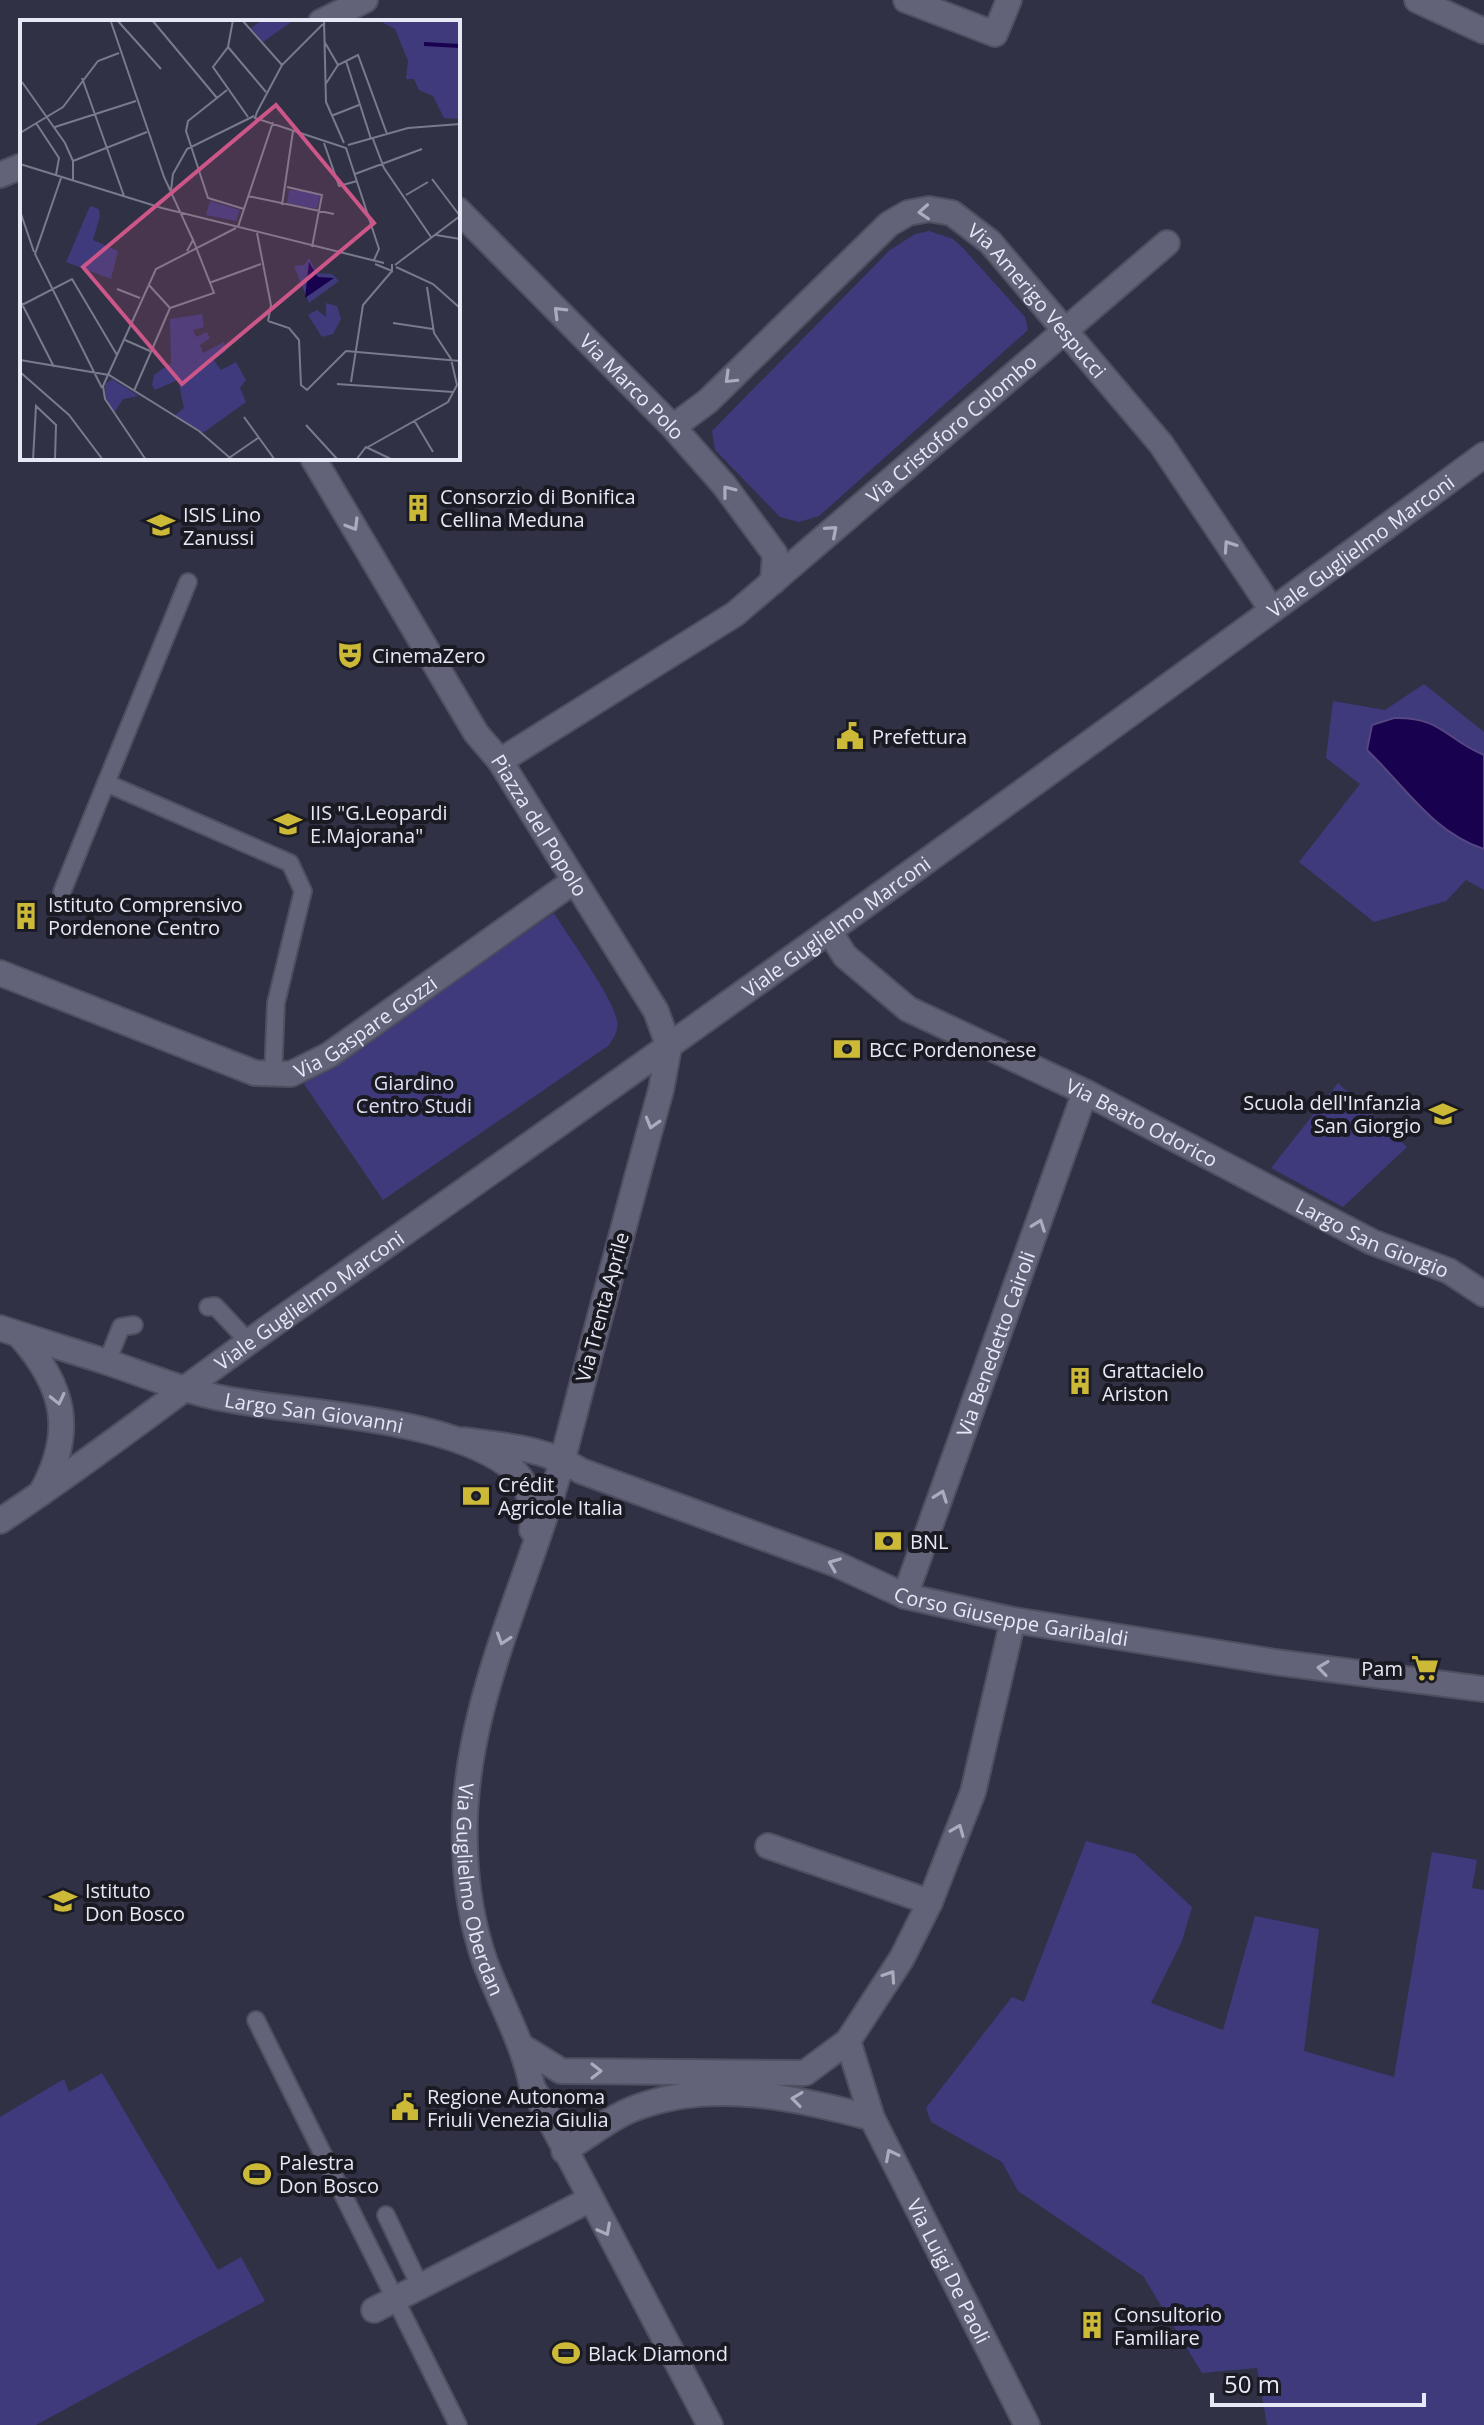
<svg xmlns="http://www.w3.org/2000/svg" width="1484" height="2425" viewBox="0 0 1484 2425" font-family="'Open Sans',sans-serif">
  <style>
    .green { fill: #3e3a7b }
    .water { fill: #18014f; stroke: #564681; stroke-width: 2 }
    .lines { fill: none; stroke-linecap: round; stroke-linejoin: round }
    .lane-casing { stroke: #4f4f60; stroke-width: 20 }
    .street-casing { stroke: #4f4f60; stroke-width: 28 }
    .secondary-casing { stroke: #4f4f60; stroke-width: 28 }
    .lane { stroke: #626379; stroke-width: 16 }
    .street { stroke: #626379; stroke-width: 24 }
    .secondary { stroke: #626379; stroke-width: 24 }
    .oneway { stroke: #abacbd }
    .labels { text-anchor: middle; dominant-baseline: central; stroke-width: 8; stroke-linejoin: round; paint-order: stroke }
    .street-label { font-size: 20px; fill: #e7e8f5; stroke: #1a1a23 }
    .poi-label { font-size: 20px; fill: #e7e8f5; stroke: #1a1a23; text-anchor: start }
    .park-label { font-size: 20px; fill: #dddef5; stroke: #1a1a23 }
    .inset-river { fill: none; stroke: #18014f; stroke-width: 4 }
    .inset-road { fill: none; stroke: #797a8b; stroke-width: 2 }
    .view { fill: #cd5689; fill-opacity: 0.15; stroke: #cd5689; stroke-width: 4 }
    .inset-edge { fill: none; stroke: #e7e8f5; stroke-width: 4 }
  </style>
  <rect width="100%" height="100%" fill="#303145"/>
  <g class="green">
    <path d="M929 231 953 239 963 248 1025 317 1028 330 819 516 799 522 780 517 715 450 712 431 890 250 915 234Z"/>
    <path d="M1424 684 1484 732V890L1466 880 1446 901 1374 922 1299 862 1360 784 1326 758 1333 701 1385 710Z"/>
    <path d="M554 913C569 938 610 993 616 1017 620 1028 615 1037 608 1046L383 1200 304 1084Z"/>
    <path d="M1338 1083 1407 1147 1343 1207 1271 1168Z"/>
    <path d="M1086 1841 1135 1854 1192 1907 1182 1941 1151 2003 1223 2030 1255 1916 1319 1929 1304 2051 1394 2077 1432 1852 1477 1860 1472 1888 1484 1890V2425H1267L1257 2368 1202 2373 1143 2276 1018 2191 1002 2162 931 2122 926 2108 1012 1997 1024 2002Z"/>
    <path d="M102 2073 218 2270 241 2257 265 2301 36 2425H0V2117L64 2079 69 2092Z"/>
  </g>
  <path class="water" d="M1394 718C1442 717 1445 739 1484 755V849C1432 832 1404 785 1367 750L1372 725Z"/>
  <g class="lines">
    <g class="lane-casing">
      <g id="lane">
        <path d="M188 582 106 783 290 863 303 891 276 1003 273 1076"/>
        <path d="M62 892 106 783"/>
        <path d="M208 1307 215 1306 248 1341"/>
        <path d="M107 1362 121 1327 134 1325"/>
        <path d="M256 2020 458 2425"/>
        <path d="M386 2215 420 2286"/>
      </g>
    </g>
    <g class="street-casing">
      <g id="street">
        <path d="M906 0 995 34 1009 0"/>
        <path d="M1417 0 1484 31"/>
        <path id="s1" d="M458 210 673 427 724 485 775 554 773 582"/>
        <path id="s2" d="M673 427 708 401 889 224 908 213 929 209 952 213 990 242 1161 444 1272 610"/>
        <path id="s3" d="M313 458 476 733 500 761 656 1011 669 1047"/>
        <path id="s4" d="M500 761 735 614 1167 243"/>
        <path id="s5" d="M829 931 845 956 908 1009 1085 1092 1372 1242 1449 1271 1484 1294"/>
        <path id="s6" d="M0 973 255 1073 291 1074 329 1055 574 881"/>
        <path id="s7" d="M464 1440C505 1446 546 1448 581 1471L836 1564 905 1596 1013 1620 1275 1662 1484 1689"/>
        <path id="s8" d="M905 1596 1085 1092"/>
        <path d="M768 1846 930 1902"/>
        <path id="s9" d="M848 2041 872 2118 1027 2425"/>
        <path d="M524 2048 561 2071 805 2073 848 2041 902 1958 930 1902 973 1792 1013 1620"/>
        <path d="M564 2151C587 2137 612 2116 638 2107 714 2079 797 2098 872 2118"/>
        <path d="M374 2310 589 2200"/>
      </g>
    </g>
    <g class="secondary-casing">
      <g id="secondary">
        <path d="M321 22 365 0"/>
        <path d="M0 175 22 166"/>
        <path id="s10" d="M669 1047 661 1090C627 1212 595 1335 563 1458 528 1587 459 1712 465 1849 466 1886 473 1927 485 1962 501 2004 523 2042 532 2086L710 2425"/>
        <path id="s11" d="M0 1328C36 1340 73 1351 110 1363 148 1376 187 1392 226 1399 305 1414 442 1417 508 1465 528 1480 535 1507 532 1530"/>
        <path d="M19 1335C64 1385 76 1431 41 1493"/>
        <path id="s12" d="M0 1521C102 1454 198 1376 298 1307 698 1029 1092 743 1484 455"/>
      </g>
    </g>
    <use href="#lane" class="lane"/>
    <use href="#street" class="street"/>
    <use href="#secondary" class="secondary"/>
  </g>
  <defs><path id="oneway-chevron" d="M-2-3.5L2.5 0L-2 3.5" fill="none" stroke-width="1.6" stroke-linecap="round" stroke-linejoin="round" transform="scale(2)"/></defs>
  <g class="oneway">
    <use href="#oneway-chevron" transform="translate(924 212) rotate(176)"/>
    <use href="#oneway-chevron" transform="translate(559 312) rotate(-135)"/>
    <use href="#oneway-chevron" transform="translate(730 378) rotate(136)"/>
    <use href="#oneway-chevron" transform="translate(728 491) rotate(-128)"/>
    <use href="#oneway-chevron" transform="translate(353 525) rotate(59)"/>
    <use href="#oneway-chevron" transform="translate(832 531) rotate(-41)"/>
    <use href="#oneway-chevron" transform="translate(1229 546) rotate(-124)"/>
    <use href="#oneway-chevron" transform="translate(652 1123) rotate(106)"/>
    <use href="#oneway-chevron" transform="translate(1039 1225) rotate(-70)"/>
    <use href="#oneway-chevron" transform="translate(58 1399) rotate(77)"/>
    <use href="#oneway-chevron" transform="translate(941 1496) rotate(-70)"/>
    <use href="#oneway-chevron" transform="translate(834 1564) rotate(-158)"/>
    <use href="#oneway-chevron" transform="translate(503 1639) rotate(108)"/>
    <use href="#oneway-chevron" transform="translate(1323 1668) rotate(-172)"/>
    <use href="#oneway-chevron" transform="translate(958 1830) rotate(-68)"/>
    <use href="#oneway-chevron" transform="translate(890 1976) rotate(-56)"/>
    <use href="#oneway-chevron" transform="translate(596 2071)"/>
    <use href="#oneway-chevron" transform="translate(797 2099) rotate(-172)"/>
    <use href="#oneway-chevron" transform="translate(891 2155) rotate(-117)"/>
    <use href="#oneway-chevron" transform="translate(605 2230) rotate(62)"/>
  </g>
  <defs>
    <g id="building-bare" transform="scale(2.16)"><path d="M-4-6H4V6H1V3H-1V6H-4ZM-2.5-4.3h1.7v1.8h-1.7ZM.8-4.3h1.7v1.8H.8ZM-2.5-1h1.7V.8h-1.7ZM.8-1h1.7V.8H.8Z" fill="#cdb938" stroke="#1a1a23" stroke-width="2.5" paint-order="stroke"/></g>
    <g id="school-bare" transform="scale(2.16)"><path d="M0-5L7-2L0 1L-7-2ZM-4 1L0 2.5L4 1V4Q0 6-4 4Z" fill="#cdb938" stroke="#1a1a23" stroke-width="2.5" paint-order="stroke"/></g>
    <g id="theatre-bare" transform="scale(2.16)"><path d="M-5-5.5Q0-4 5-5.5V0Q5 5 0 6Q-5 5-5 0ZM-3.3-2.5H-1v1.5H-3.3ZM1-2.5H3.3v1.5H1ZM-2.8 1Q0 5.5 2.8 1Z" fill="#cdb938" stroke="#1a1a23" stroke-width="2.5" paint-order="stroke"/></g>
    <g id="civic-bare" transform="scale(2.16)"><path d="M-.6-6.5H3V-4.5H.6V-3L4-1V1h2V6H-6V1h2V-1L-.6-3ZM-1.2 2.5V6h2.4V2.5Z" fill="#cdb938" stroke="#1a1a23" stroke-width="2.5" paint-order="stroke"/></g>
    <g id="bank-bare" transform="scale(2.16)"><path d="M-6-4H6V4H-6ZM0-2.3a2.3 2.3 0 1 0 0 4.6a2.3 2.3 0 1 0 0-4.6Z" fill="#cdb938" stroke="#1a1a23" stroke-width="2.5" paint-order="stroke"/></g>
    <g id="supermarket-bare" transform="scale(2.16)"><path d="M-6-5.5h2.5l.6 2H6L4.5 2H-2.5L-4.4-4H-6ZM-1.5 3.2a1.3 1.3 0 1 0 .1 0ZM3 3.2a1.3 1.3 0 1 0 .1 0Z" fill="#cdb938" stroke="#1a1a23" stroke-width="2.5" paint-order="stroke"/></g>
    <g id="stadium-bare" transform="scale(2.16)"><path d="M0-5a6.5 5 0 1 0 0 10a6.5 5 0 1 0 0-10ZM-3.5-1.8h7v3.6h-7Z" fill="#cdb938" stroke="#1a1a23" stroke-width="2.5" paint-order="stroke"/></g>
  </defs>
  <g fill-rule="evenodd">
    <use href="#building-bare" x="418" y="508"/>
    <use href="#school-bare" x="161" y="525"/>
    <use href="#theatre-bare" x="350" y="655"/>
    <use href="#civic-bare" x="850" y="736"/>
    <use href="#school-bare" x="288" y="824"/>
    <use href="#building-bare" x="26" y="916"/>
    <use href="#bank-bare" x="847" y="1049"/>
    <use href="#school-bare" x="1443" y="1114"/>
    <use href="#building-bare" x="1080" y="1381"/>
    <use href="#bank-bare" x="476" y="1496"/>
    <use href="#bank-bare" x="888" y="1541"/>
    <use href="#supermarket-bare" x="1425" y="1668"/>
    <use href="#school-bare" x="63" y="1901"/>
    <use href="#civic-bare" x="405" y="2107"/>
    <use href="#stadium-bare" x="257" y="2174"/>
    <use href="#building-bare" x="1092" y="2325"/>
    <use href="#stadium-bare" x="566" y="2353"/>
  </g>
  <g class="labels">
    <g class="street-label">
      <text stroke="none"><textPath href="#s2" startOffset="486">Via Amerigo Vespucci</textPath></text>
      <text stroke="none"><textPath href="#s1" startOffset="248">Via Marco Polo</textPath></text>
      <text stroke="none"><textPath href="#s4" startOffset="562">Via Cristoforo Colombo</textPath></text>
      <text stroke="none"><textPath href="#s12" startOffset="1674">Viale Guglielmo Marconi</textPath></text>
      <text stroke="none"><textPath href="#s3" startOffset="432">Piazza del Popolo</textPath></text>
      <text stroke="none"><textPath href="#s12" startOffset="1026">Viale Guglielmo Marconi</textPath></text>
      <text stroke="none"><textPath href="#s6" startOffset="398">Via Gaspare Gozzi</textPath></text>
      <text stroke="none"><textPath href="#s5" startOffset="372">Via Beato Odorico</textPath></text>
      <text stroke="none"><textPath href="#s5" startOffset="630">Largo San Giorgio</textPath></text>
      <text stroke="none"><textPath href="#s12" startOffset="380">Viale Guglielmo Marconi</textPath></text>
      <text transform="translate(602 1307) rotate(-75)">Via Trenta Aprile</text>
      <text stroke="none"><textPath href="#s8" startOffset="268">Via Benedetto Cairoli</textPath></text>
      <text stroke="none"><textPath href="#s11" startOffset="326">Largo San Giovanni</textPath></text>
      <text stroke="none"><textPath href="#s7" startOffset="578">Corso Giuseppe Garibaldi</textPath></text>
      <text stroke="none"><textPath href="#s10" startOffset="872">Via Guglielmo Oberdan</textPath></text>
      <text stroke="none"><textPath href="#s9" startOffset="252">Via Luigi De Paoli</textPath></text>
    </g>
    <g class="poi-label">
      <text x="440" y="496">Consorzio di Bonifica<tspan x="440" dy="23">Cellina Meduna</tspan></text>
      <text x="183" y="514">ISIS Lino<tspan x="183" dy="23">Zanussi</tspan></text>
      <text x="372" y="655">CinemaZero</text>
      <text x="872" y="736">Prefettura</text>
      <text x="310" y="812">IIS "G.Leopardi<tspan x="310" dy="23">E.Majorana"</tspan></text>
      <text x="48" y="904">Istituto Comprensivo<tspan x="48" dy="23">Pordenone Centro</tspan></text>
      <text x="869" y="1049">BCC Pordenonese</text>
      <text x="1421" y="1102" text-anchor="end">Scuola dell'Infanzia<tspan x="1421" dy="23">San Giorgio</tspan></text>
      <text x="1102" y="1370">Grattacielo<tspan x="1102" dy="23">Ariston</tspan></text>
      <text x="498" y="1484">Crédit<tspan x="498" dy="23">Agricole Italia</tspan></text>
      <text x="910" y="1541">BNL</text>
      <text x="1403" y="1668" text-anchor="end">Pam</text>
      <text x="85" y="1890">Istituto<tspan x="85" dy="23">Don Bosco</tspan></text>
      <text x="427" y="2096">Regione Autonoma<tspan x="427" dy="23">Friuli Venezia Giulia</tspan></text>
      <text x="279" y="2162">Palestra<tspan x="279" dy="23">Don Bosco</tspan></text>
      <text x="1114" y="2314">Consultorio<tspan x="1114" dy="23">Familiare</tspan></text>
      <text x="588" y="2353">Black Diamond</text>
    </g>
    <g class="park-label">
      <text x="414" y="1082">Giardino<tspan x="414" dy="23">Centro Studi</tspan></text>
    </g>
  </g>
  <g transform="translate(20 20)">
    <rect width="440" height="440" fill="#303145"/>
    <path d="M242 0H274L243 22 231 8ZM358 0H440V99L424 98 413 76 399 70 394 59H386L388 41 375 9ZM269 170 295 172 300 177 297 189 267 183ZM190 181 220 190 216 201 186 195ZM70 186 79 189 80 196 73 220 98 231 91 259 46 242ZM289 238 297 253 312 254 319 261 289 283 274 246 284 245ZM306 283 317 286 321 299 313 314 302 317 288 295 297 290 306 297ZM182 294 184 307 173 310 176 317 187 312 190 318 180 325 183 333 204 322 206 331 194 340 201 350 216 342 226 360 220 368 226 382 183 413 155 395 164 388 158 360 135 370 132 365 134 355 151 343 150 299ZM92 359 119 376 103 379 94 393 86 378 85 364Z" fill="#3e3a7b"/>
    <path d="M289 242 298 257 314 258 285 278Z" fill="#18014f"/>
    <path class="inset-river" d="M404 24 440 26"/>
    <path class="inset-road" d="M97 0 141 49M132 0 197 78M213 0 208 27 193 47 228 97M222 0 262 45M304 0 306 82 324 123M91 2 144 157 173 220 167 231M304 21 318 45M208 27 246 72M326 41 351 119M62 58 104 176M2 62 45 123 53 141V161M305 65 318 45 338 35 367 114M207 70 168 101 166 111 188 178 224 189M237 92 235 98 326 128 359 229 354 240M237 92 262 45 303 4M311 96 339 85M16 103 39 138 36 155M35 107 116 81M0 113 43 87 78 41 99 33M353 119 364 148 411 217M304 123 319 166 337 161M328 125 388 108 440 104M53 141 127 112M0 144 142 188 364 243M335 154 402 129M41 158 15 234 82 368M267 167 302 175 292 227M151 170 153 154 167 129 234 96M386 175 408 162M228 176 314 194M262 185 273 111M0 191 14 232M218 207 253 102M237 213 251 285 248 301M416 215 440 219M355 244 372 251V244M375 245 440 196 412 159M376 247 413 264 440 288M189 263 241 244M128 264 150 288 194 273 172 217M97 269 120 278M0 280 34 347M0 286 52 259 97 335M248 301 269 308 279 320 281 365 287 370 326 331 440 341M373 303 413 309M105 320 130 331M0 340 89 355 179 411 209 437M0 352 49 395 83 440M331 362 343 285 372 251M317 364 433 372M114 371 150 288M224 397 255 440M394 400 413 432M286 405 318 440M348 427 428 382 437 365 431 339 414 313 407 267M13 440 16 386 36 405 35 440M126 440 85 379 83 366 136 249 216 208M206 440 238 418M336 440 346 427 373 440"/>
    <path class="view" d="M256 85 354 203 162 364 63 247Z"/>
    <rect width="440" height="440" class="inset-edge"/>
  </g>
  <path d="M1212 2393v12h212v-12" fill="none" stroke="#e7e8f5" stroke-width="4"/>
  <text x="1224" y="2393" font-size="24" fill="#e7e8f5" stroke="#1a1a23" stroke-width="6" paint-order="stroke">50 m</text>
</svg>
